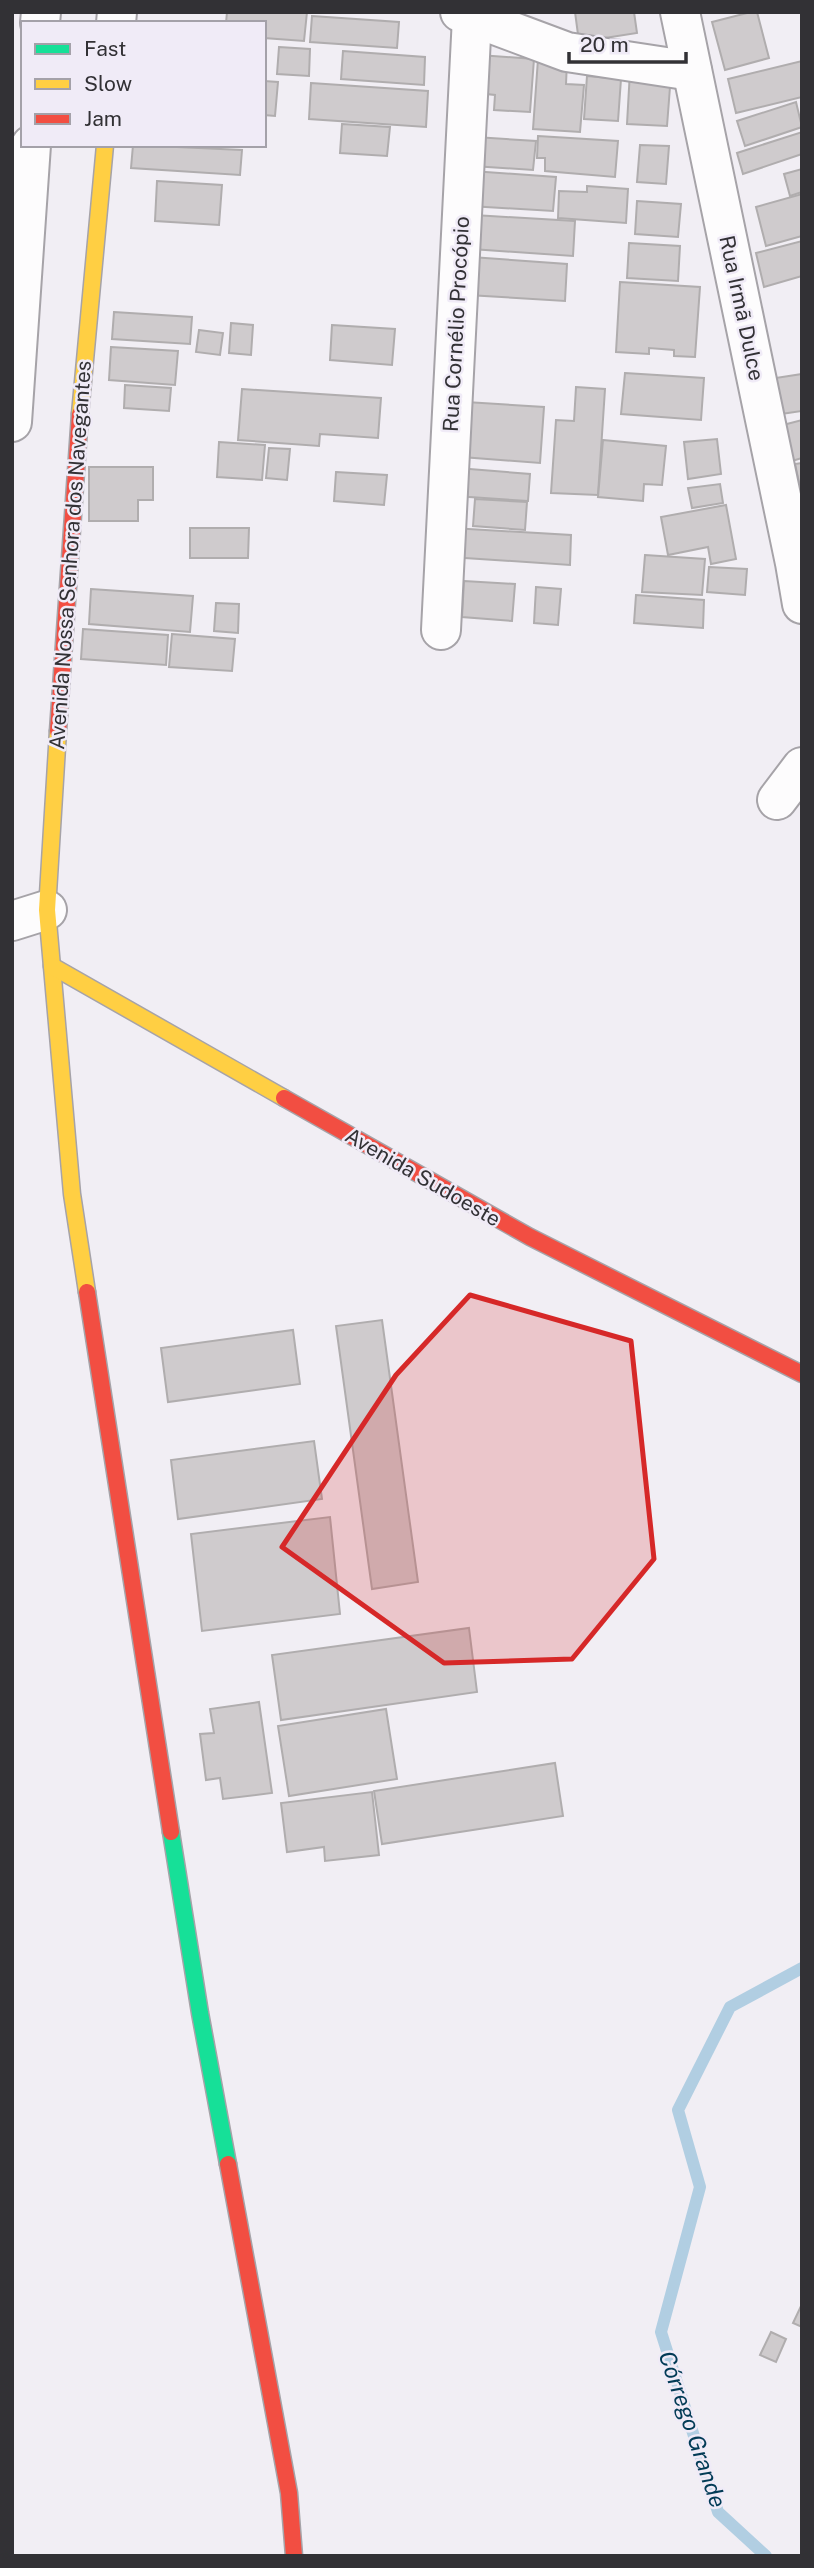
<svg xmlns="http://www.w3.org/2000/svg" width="814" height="2568" viewBox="0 0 814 2568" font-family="'Public Sans',sans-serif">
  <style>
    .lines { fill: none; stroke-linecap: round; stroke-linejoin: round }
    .stream { stroke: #b1cee2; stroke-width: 12 }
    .building { fill: #cfcbcd; stroke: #b0adae; stroke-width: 2 }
    .street-casing { stroke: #a6a3a8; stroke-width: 42 }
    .fast-casing { stroke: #a6a3a8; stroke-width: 19 }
    .slow-casing { stroke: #a6a3a8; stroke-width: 19 }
    .jam-casing { stroke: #a6a3a8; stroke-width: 19 }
    .street { stroke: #fdfcfd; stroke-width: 38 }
    .fast { stroke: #16e098; stroke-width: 16 }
    .slow { stroke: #ffcf43; stroke-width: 16 }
    .jam { stroke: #f24e42; stroke-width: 16 }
    .marked { fill: #d62828; fill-opacity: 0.2; stroke: #d62828; stroke-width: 5; stroke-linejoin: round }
    .labels { text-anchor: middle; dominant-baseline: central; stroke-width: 5; stroke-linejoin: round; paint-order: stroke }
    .street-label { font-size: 21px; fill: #323135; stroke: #f0ebf7 }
    .water-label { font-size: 23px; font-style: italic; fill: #023b56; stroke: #f0ebf7 }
  </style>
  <rect width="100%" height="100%" fill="#f1eef4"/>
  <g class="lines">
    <path class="stream" d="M766 2556 718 2512 661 2332 700 2187 678 2110 730 2007 802 1968"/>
  </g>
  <g class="building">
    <path d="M227 12H307L304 41 264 38V23H226Z"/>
    <path d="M575 12H634L637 33 579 42Z"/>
    <path d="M751 12H757L769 58 725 70 712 22Z"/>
    <path d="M312 16 399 22 397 48 310 42Z"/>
    <path d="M279 47 310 49 309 76 277 74Z"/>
    <path d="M343 51 425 57 424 85 341 79Z"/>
    <path d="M479 55 534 59 530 112 494 110 495 95 477 93Z"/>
    <path d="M538 59 567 61 566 84 584 85 580 132 533 129Z"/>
    <path d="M802 61V97L736 113 728 79Z"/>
    <path d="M630 71 671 74 667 126 627 124Z"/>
    <path d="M587 76 621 79 618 121 584 119Z"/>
    <path d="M264 81 278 82 275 116 264 115Z"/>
    <path d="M311 83 428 91 426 127 309 119Z"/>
    <path d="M796 102 802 127 745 146 737 121Z"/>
    <path d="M342 124 390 127 387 156 340 153Z"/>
    <path d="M802 132V154L743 174 737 153Z"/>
    <path d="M538 136 618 141 615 177 545 171V158H537Z"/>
    <path d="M475 137 536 141 533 170 473 166Z"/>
    <path d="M133 145 242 150 240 175 131 168Z"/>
    <path d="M640 145 669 146 666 184 637 182Z"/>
    <path d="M802 169V192L790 196 784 174Z"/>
    <path d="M472 171 556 177 553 211 470 206Z"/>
    <path d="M157 181 222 185 219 225 155 221Z"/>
    <path d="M587 186 628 189 626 223 558 218 559 191 587 192Z"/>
    <path d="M802 194V236L766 246 756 207Z"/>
    <path d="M637 201 681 204 678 237 635 234Z"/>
    <path d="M474 215 575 221 573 256 472 249Z"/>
    <path d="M802 241V276L764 287 756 253Z"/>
    <path d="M629 243 680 246 678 281 627 278Z"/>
    <path d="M471 257 567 264 565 301 468 295Z"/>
    <path d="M620 282 700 287 695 357 674 356V350L649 348V354L616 352Z"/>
    <path d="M114 312 192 317 190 344 112 339Z"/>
    <path d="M231 323 253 325 251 355 229 353Z"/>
    <path d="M332 325 395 329 392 365 330 360Z"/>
    <path d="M199 330 223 333 220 355 196 352Z"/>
    <path d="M111 347 178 351 175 385 109 380Z"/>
    <path d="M625 373 704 378 701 420 621 414Z"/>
    <path d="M802 374V411L774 415 769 379Z"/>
    <path d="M125 385 171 388 169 411 124 408Z"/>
    <path d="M576 387 605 389 598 495 551 493 556 420 574 421Z"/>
    <path d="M242 389 381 398 378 438 320 434 319 446 238 440Z"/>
    <path d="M466 402 544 407 540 463 462 457Z"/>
    <path d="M802 420V458L792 461 783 425Z"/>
    <path d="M717 439 721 474 688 479 684 442Z"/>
    <path d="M603 440 666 446 662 485 644 484 643 501 598 497Z"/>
    <path d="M219 442 265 445 262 480 217 477Z"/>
    <path d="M269 448 290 449 287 480 266 478Z"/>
    <path d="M802 463V496L795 464Z"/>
    <path d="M89 467H153V500H138V521H89Z"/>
    <path d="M457 468 530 474 528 501 455 496Z"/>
    <path d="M336 472 387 475 384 505 334 501Z"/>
    <path d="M720 484 723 503 692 508 688 488Z"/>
    <path d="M475 499 527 502 525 530 473 526Z"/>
    <path d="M726 505 736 559 711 564 708 547 668 555 661 517Z"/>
    <path d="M190 528H249L248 558H190Z"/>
    <path d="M452 528 571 535 570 565 450 557Z"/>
    <path d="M645 555 705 559 702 595 642 592Z"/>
    <path d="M709 567 747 569 745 595 707 592Z"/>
    <path d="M464 581 515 584 512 621 462 617Z"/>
    <path d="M536 587 561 589 558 625 534 623Z"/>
    <path d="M91 589 193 596 190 632 89 624Z"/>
    <path d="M636 595 704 600 703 628 634 623Z"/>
    <path d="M216 603 239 604 238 633 214 631Z"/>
    <path d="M83 629 168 635 166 665 81 659Z"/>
    <path d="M172 634 235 639 232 671 169 667Z"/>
    <path d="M382 1320 418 1582 372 1589 336 1326Z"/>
    <path d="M293 1330 300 1384 168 1402 161 1348Z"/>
    <path d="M314 1441 322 1499 178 1519 171 1460Z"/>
    <path d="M330 1517 340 1614 202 1631 191 1534Z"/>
    <path d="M469 1628 477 1692 281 1720 272 1655Z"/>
    <path d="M259 1702 272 1793 223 1799 220 1778 206 1780 200 1734 214 1733 210 1709Z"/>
    <path d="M386 1709 397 1779 289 1796 278 1726Z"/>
    <path d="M555 1763 563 1816 382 1844 374 1791Z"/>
    <path d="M372 1792 379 1855 325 1861 324 1847 287 1852 281 1803Z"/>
    <path d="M802 2304V2327L793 2323Z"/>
    <path d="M771 2332 786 2339 776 2362 760 2355Z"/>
  </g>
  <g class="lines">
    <g class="street-casing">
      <g id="street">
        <path d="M460 12 567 52 692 71"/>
        <path d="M680 12 795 563 802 604"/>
        <path d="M40 23 41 12"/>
        <path d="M116 23 117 12"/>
        <path d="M12 422 31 145"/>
        <path d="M441 630 472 17"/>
        <path d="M777 800 802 767"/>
        <path d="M12 921 47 910"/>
      </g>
    </g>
    <g class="fast-casing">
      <path id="fast" d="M171 1832 200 2013 228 2164"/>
    </g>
    <g class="slow-casing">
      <g id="slow">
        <path d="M80 414 105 145"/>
        <path d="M58 731 47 910 72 1194 87 1292"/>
        <path d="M52 966 284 1098"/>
      </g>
    </g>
    <g class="jam-casing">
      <g id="jam">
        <path d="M58 731 80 414"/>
        <path d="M284 1098 530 1237 802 1374"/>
        <path d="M87 1292 171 1832"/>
        <path d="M228 2164 289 2493 294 2556"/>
      </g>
    </g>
    <use href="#street" class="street"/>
    <use href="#fast" class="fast"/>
    <use href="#slow" class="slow"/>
    <use href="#jam" class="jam"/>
  </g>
  <path class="marked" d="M470 1295 631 1341 654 1559 572 1659 444 1663 282 1547 396 1375Z"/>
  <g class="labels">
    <g class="street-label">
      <text transform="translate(742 308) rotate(78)">Rua Irmã Dulce</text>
      <text transform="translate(456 324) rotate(-87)">Rua Cornélio Procópio</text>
      <text transform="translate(70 555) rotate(-86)">Avenida Nossa Senhora dos Navegantes</text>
      <text transform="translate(423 1177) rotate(30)">Avenida Sudoeste</text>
    </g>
    <g class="water-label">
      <text transform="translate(693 2429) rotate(71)">Córrego Grande</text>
    </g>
  </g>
  <rect width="814" height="2568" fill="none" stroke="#323135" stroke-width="28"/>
  <rect x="21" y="21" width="245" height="126" fill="#f0ebf7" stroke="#a4a1a9" stroke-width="2"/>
  <rect x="35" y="44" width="35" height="10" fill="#16e098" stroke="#a4a1a9" stroke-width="2"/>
  <text x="84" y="56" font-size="21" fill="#323135">Fast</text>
  <rect x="35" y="79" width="35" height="10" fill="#ffcf43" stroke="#a4a1a9" stroke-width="2"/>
  <text x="84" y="91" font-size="21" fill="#323135">Slow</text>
  <rect x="35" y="114" width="35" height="10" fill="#f24e42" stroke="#a4a1a9" stroke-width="2"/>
  <text x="84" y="126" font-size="21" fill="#323135">Jam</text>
  <path d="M569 52v10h117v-10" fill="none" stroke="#323135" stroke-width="3.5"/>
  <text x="580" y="52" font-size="21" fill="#323135" stroke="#f0ebf7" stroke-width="5" paint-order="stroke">20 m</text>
</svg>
